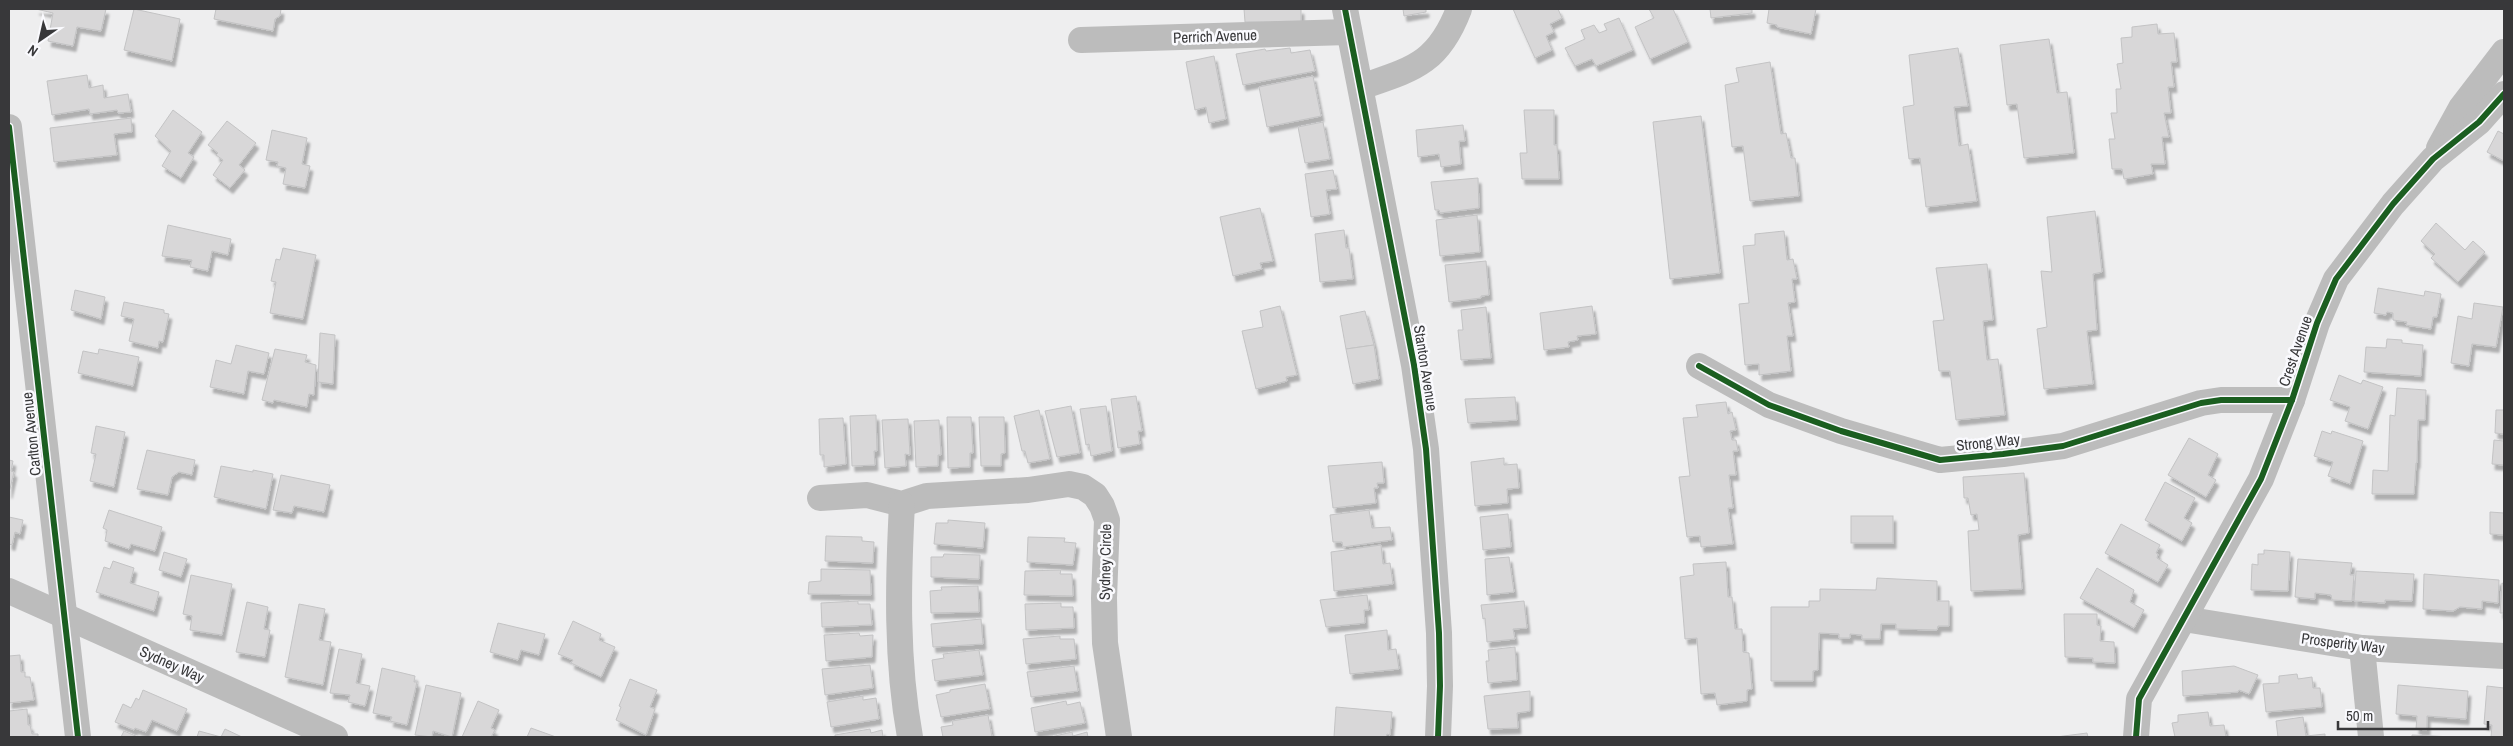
<svg xmlns="http://www.w3.org/2000/svg" width="2513" height="746" viewBox="0 0 2513 746" font-family="'Archivo Narrow',sans-serif">
  <style>
    .building { fill: #d8d7d8; stroke: #c3c3c4; filter: url(#shadow) }
    .lines { fill: none; stroke-linecap: round; stroke-linejoin: round }
    .minor { stroke: #bcbcbc; stroke-width: 26 }
    .cycleway-casing { stroke: #fafafe; stroke-width: 9 }
    .cycleway { stroke: #1b5e20; stroke-width: 6 }
    .labels { text-anchor: middle; dominant-baseline: central; stroke-width: 5; stroke-linejoin: round; paint-order: stroke }
    .street-label { font-size: 15px; fill: #38383a; stroke: #fafafe }
  </style>
  <defs>
    <filter id="shadow"><feDropShadow dx="3" dy="5.5" stdDeviation="1" flood-color="#0004"/></filter>
  </defs>
  <rect width="100%" height="100%" fill="#eeeeef"/>
  <g class="building">
    <path d="M36 9H106L101 31 77 27 73 46 48 41 53 13Z"/>
    <path d="M134 9 180 19 172 61 124 50Z"/>
    <path d="M216 9H281L280 16 275 19 273 31 214 19Z"/>
    <path d="M1244 9H1301V22H1245Z"/>
    <path d="M1403 9H1426V12L1404 16Z"/>
    <path d="M1513 9H1558L1562 18 1550 24 1554 32 1546 36 1552 50 1535 58Z"/>
    <path d="M1649 9H1673L1688 42 1650 59 1635 27 1654 18Z"/>
    <path d="M1710 9H1752V13L1711 18Z"/>
    <path d="M1769 9H1816L1811 34 1777 27V25L1767 23Z"/>
    <path d="M1619 18 1633 50 1596 66 1592 59 1575 66 1565 48 1585 39 1581 30 1594 25 1599 33 1607 30 1604 24Z"/>
    <path d="M2157 24 2158 34 2174 33 2177 62H2171L2174 87H2168L2171 113H2164L2169 137H2162L2165 164H2151L2153 174 2124 179 2122 169H2112L2109 139H2115L2111 113H2117L2116 89H2121L2117 64 2123 63 2121 38 2132 37V27Z"/>
    <path d="M2049 39 2057 93 2067 92 2074 153 2024 158 2017 104 2007 105 2000 45Z"/>
    <path d="M1290 48 1291 53 1310 50 1315 71 1243 85 1236 54 1265 49 1266 51Z"/>
    <path d="M1958 48 1968 106 1954 107 1959 146 1968 144 1977 201 1926 207 1920 158 1909 159 1903 107 1914 105 1909 55Z"/>
    <path d="M1214 56 1226 119 1209 123 1206 107 1195 110 1186 62Z"/>
    <path d="M1770 62 1781 134 1786 133 1791 158H1795L1799 196 1750 201 1743 146 1732 147 1725 85 1739 82 1736 68Z"/>
    <path d="M87 75 89 88 103 85 104 98 128 94 131 112 118 113 117 110 90 114 89 109 52 115 47 81Z"/>
    <path d="M1313 76 1321 116 1267 127 1259 87Z"/>
    <path d="M173 110 202 132 188 153 194 157 181 178 162 166 171 151 155 136Z"/>
    <path d="M1524 110H1554V145H1557L1559 179H1522L1520 153H1527Z"/>
    <path d="M1701 116 1720 273 1670 279 1653 122Z"/>
    <path d="M131 118 132 132 114 134 117 155 54 162 50 128Z"/>
    <path d="M227 121 256 143 239 165 245 170 230 188 213 175 223 160 216 155 218 153 208 145Z"/>
    <path d="M1323 122 1330 159 1305 163 1298 127Z"/>
    <path d="M1463 125 1465 141H1459L1461 164 1441 167 1439 154 1418 157 1416 130Z"/>
    <path d="M272 130 307 138 302 164 310 166 305 188 283 184 286 168 277 166 278 162 266 160Z"/>
    <path d="M2498 131 2504 134V161L2487 152Z"/>
    <path d="M1333 170 1337 189 1326 190 1330 214 1311 217 1305 174Z"/>
    <path d="M1478 178 1479 208 1440 213 1439 210H1435L1431 182Z"/>
    <path d="M1260 208 1273 261 1260 263 1262 269 1233 276 1220 217Z"/>
    <path d="M2095 211 2102 272 2093 274 2097 330 2087 331 2093 384 2044 389 2037 329 2047 327 2041 271 2052 272 2047 217Z"/>
    <path d="M1477 215 1480 252 1440 256 1436 220Z"/>
    <path d="M2436 223 2465 250 2473 241 2485 252 2458 282 2431 258 2435 254 2421 241Z"/>
    <path d="M168 225 231 239 228 255 212 251 208 271 190 267 192 260 162 256Z"/>
    <path d="M1344 230 1346 248H1349L1353 279 1320 282 1315 234Z"/>
    <path d="M1784 231 1787 260 1793 259 1797 279H1792L1795 302 1788 303 1793 336H1787L1791 371 1759 375V364L1745 365 1739 304 1749 303 1743 246 1755 245V234Z"/>
    <path d="M283 248 316 255 303 319 270 313 276 282 271 281 276 259 280 260Z"/>
    <path d="M1486 261 1489 295 1481 296V298L1449 302 1445 265Z"/>
    <path d="M1987 264 1993 320 1983 321 1987 360 1998 359 2005 415 1956 420 1950 371H1939L1933 321 1944 320 1936 268Z"/>
    <path d="M2378 288 2424 296 2425 291 2441 294 2437 317H2433L2431 329 2406 325 2407 322 2393 320V313L2387 312 2386 315 2374 313Z"/>
    <path d="M75 290 105 297 101 319 71 310Z"/>
    <path d="M124 302 164 310V313L169 314 163 342 159 341 158 348 129 341 134 319 121 316Z"/>
    <path d="M2474 303 2503 307 2496 347 2472 344 2469 366 2451 363 2458 316 2472 319Z"/>
    <path d="M1280 306 1297 375 1286 377 1287 381 1256 389 1242 331 1263 327 1260 311Z"/>
    <path d="M1592 306 1596 334 1577 336 1578 340 1568 342 1569 347 1544 350 1540 313Z"/>
    <path d="M1486 307 1491 358 1461 360 1458 330H1463L1461 310Z"/>
    <path d="M1365 311 1374 345 1346 349 1340 316Z"/>
    <path d="M320 333 335 335 333 384 318 382Z"/>
    <path d="M2387 339 2402 340V343L2423 345 2421 376 2364 372 2366 347 2386 348Z"/>
    <path d="M236 345 269 353 264 374 248 371 244 394 210 387 216 360 231 364Z"/>
    <path d="M1374 345 1379 379 1353 384 1346 349Z"/>
    <path d="M99 349 139 357 133 386 78 373 83 351 98 354Z"/>
    <path d="M275 349 307 355 305 362 316 365 314 395 309 394 307 407 274 400 273 403 262 400Z"/>
    <path d="M2339 375 2361 384 2363 380 2383 387 2368 429 2345 421 2350 407 2330 400Z"/>
    <path d="M2397 388 2426 390 2425 420H2418L2417 463H2416L2414 494H2372L2373 470 2388 471 2390 415 2395 416Z"/>
    <path d="M1136 396 1142 431H1138L1140 444 1118 448 1111 399Z"/>
    <path d="M1515 397 1517 420 1468 423 1465 399Z"/>
    <path d="M1726 402 1728 414 1732 412 1736 430 1730 431 1732 440H1736L1738 451H1733L1736 475H1729L1733 508H1728L1733 544 1701 547 1700 536 1687 537 1679 477 1690 476 1683 418 1698 417 1696 405Z"/>
    <path d="M1071 406 1080 453 1057 457 1045 411Z"/>
    <path d="M1106 406 1112 451 1091 456 1089 444 1086 445 1080 409Z"/>
    <path d="M1039 410 1050 459 1028 463 1025 451H1022L1014 416Z"/>
    <path d="M2496 410H2504V434L2495 433Z"/>
    <path d="M876 415 877 451H874L875 465 852 466 850 416Z"/>
    <path d="M947 417H971L973 453H970V467L948 468Z"/>
    <path d="M979 417H1004L1005 453 1001 454V466H981Z"/>
    <path d="M843 418 846 464 824 467V455H820L819 419Z"/>
    <path d="M908 419 910 455 905 454 906 466 885 468 882 420Z"/>
    <path d="M939 420 941 455H938V466L916 467 914 421Z"/>
    <path d="M96 426 125 432 114 487 90 481 96 454 91 453Z"/>
    <path d="M2322 431 2331 434 2332 431 2363 441 2350 484 2328 476 2333 462 2314 456Z"/>
    <path d="M2189 438 2218 454 2208 475 2216 480 2206 497 2168 475Z"/>
    <path d="M2494 440 2504 441V465L2492 464Z"/>
    <path d="M147 450 195 460 192 475 179 472 172 477 168 495 137 489Z"/>
    <path d="M1504 458V465L1517 464 1519 488 1507 489 1508 503 1475 506 1471 462Z"/>
    <path d="M9 460 13 461 11 471 14 472 9 493Z"/>
    <path d="M1382 462 1384 483H1377L1378 488H1374L1376 503 1333 508 1328 466Z"/>
    <path d="M221 466 253 472V470L273 474 266 509 214 497Z"/>
    <path d="M2024 473 2029 533 2018 535 2022 589 1971 591 1968 531 1979 530 1977 514 1971 515 1968 498H1964L1963 477Z"/>
    <path d="M281 475 330 485 324 512 294 506 292 513 273 510Z"/>
    <path d="M2165 482 2195 498 2184 518 2192 523 2182 541 2145 520Z"/>
    <path d="M109 510 162 527 155 551 131 544 129 549 105 541 107 530 103 528Z"/>
    <path d="M1369 510 1372 528 1390 527 1392 540 1343 547 1342 542H1333L1330 515Z"/>
    <path d="M2490 512 2504 513V535L2490 534Z"/>
    <path d="M1508 514 1511 547 1483 550 1480 517Z"/>
    <rect x="1851" y="516" width="42" height="27"/>
    <path d="M9 517 23 520 20 534 15 532 12 545 9 544Z"/>
    <path d="M948 520 985 523 983 548 934 544 936 523H948Z"/>
    <path d="M2121 524 2160 545 2156 553 2158 554 2157 558 2168 565 2158 582 2105 553Z"/>
    <path d="M826 536 862 537V541L874 542 873 563 825 561Z"/>
    <path d="M1028 537 1065 538 1064 542 1076 543 1073 565 1027 562Z"/>
    <path d="M1381 545 1383 564 1390 563 1393 584 1334 591 1331 552Z"/>
    <path d="M2264 550 2290 552 2288 591 2251 590 2252 564 2258 565V554H2264Z"/>
    <path d="M164 552 187 559 181 577 159 570Z"/>
    <path d="M944 554 980 555 979 579 931 577V557H943Z"/>
    <path d="M1509 557 1514 592 1487 595 1485 559Z"/>
    <path d="M2298 559 2352 563 2350 575H2354L2352 601 2332 600 2331 595 2315 593V599L2295 597Z"/>
    <path d="M113 561 134 568 130 583 159 592 154 611 96 592 104 567 110 569Z"/>
    <path d="M1726 562 1728 597H1732L1735 629H1742L1743 652 1749 653 1752 689 1747 690V701L1717 705 1715 693 1701 694 1697 638 1685 639 1680 577 1694 575 1693 564Z"/>
    <path d="M2097 568 2134 590 2130 602 2144 610 2134 628 2080 598Z"/>
    <path d="M821 569 870 570 871 595 808 594 809 582 821 581Z"/>
    <path d="M1061 570 1060 574H1072L1073 596 1024 595 1025 571Z"/>
    <path d="M2356 571 2414 574 2412 601 2385 600V603L2354 601Z"/>
    <path d="M2424 574 2499 580 2498 603 2482 601V609L2460 607 2453 611 2423 609Z"/>
    <path d="M191 575 232 584 222 635 190 630 192 616 183 614Z"/>
    <path d="M1877 578 1937 581V601H1949V626H1938L1937 630 1896 629V624H1881L1880 639H1862V635L1850 634V638H1839V634L1819 633 1818 670 1813 671V681H1771V607H1809V601H1820V589L1876 590Z"/>
    <path d="M2502 583 2504 584V613H2500Z"/>
    <path d="M978 586 979 612 931 613 930 591 942 590 941 587Z"/>
    <path d="M1367 595 1369 610H1364L1365 623 1326 627 1320 600Z"/>
    <path d="M858 601V604H870L872 625 822 627 821 603Z"/>
    <path d="M1524 601 1527 628 1513 629 1515 639 1487 642 1485 618 1483 619 1481 605Z"/>
    <path d="M247 602 268 607 264 629 270 630 265 657 236 652Z"/>
    <path d="M1061 603V607H1073L1074 628 1026 630 1025 604Z"/>
    <path d="M299 604 325 609 319 640 331 642 323 685 285 677Z"/>
    <path d="M2064 614H2097V625L2101 626 2100 641 2114 642 2115 663 2093 662V658L2065 657Z"/>
    <path d="M981 619 983 644 933 647 931 624Z"/>
    <path d="M573 621 601 634 599 640 615 647 601 677 571 663 573 660 558 654Z"/>
    <path d="M498 623 545 634 539 655 521 650 518 660 490 652Z"/>
    <path d="M1387 630 1388 650 1396 649 1399 669 1350 674 1345 635Z"/>
    <path d="M859 633 860 636 873 635 872 657 826 661 824 635Z"/>
    <path d="M1060 636V639H1074L1076 659 1026 664 1023 639Z"/>
    <path d="M1515 647 1517 680 1488 683 1486 661H1489L1488 650Z"/>
    <path d="M339 649 362 654 356 683 370 686 365 706 348 702 350 695 330 693Z"/>
    <path d="M979 650 983 675 935 681 932 660 944 658 943 654Z"/>
    <path d="M20 655 21 672H25V677H30L34 700 9 703V656Z"/>
    <path d="M870 665 873 688 825 695 822 669Z"/>
    <path d="M1074 666 1078 691 1031 697 1027 672Z"/>
    <path d="M2234 666 2258 675 2249 694 2239 690 2238 692 2183 696 2182 671Z"/>
    <path d="M382 668 415 676 414 682H417L407 725 390 721 392 717 373 713Z"/>
    <path d="M2297 674 2298 679 2312 677 2313 688H2320L2322 707 2266 712 2263 684 2279 683V676Z"/>
    <path d="M630 679 657 690 650 707 655 709 646 735 616 720 621 707 619 706Z"/>
    <path d="M985 684 990 709 941 717 936 695 950 692V690Z"/>
    <path d="M426 685 461 693 452 737 433 731 432 737 415 735Z"/>
    <path d="M2398 685 2468 691 2466 719 2427 716V730L2416 729 2417 716 2396 714Z"/>
    <path d="M2487 686 2504 688V737H2491L2492 725 2484 724Z"/>
    <path d="M143 690 187 709 177 731 152 720 146 732 135 728 134 730 115 722 123 704 131 708 136 698 139 700Z"/>
    <path d="M1530 691V711L1517 713 1518 728 1488 729 1484 696Z"/>
    <path d="M863 696V700L876 698 879 719 831 727 827 702Z"/>
    <path d="M478 701 499 710 491 728 495 730 491 737H462Z"/>
    <path d="M1066 701 1067 705 1080 702 1085 723 1035 732 1031 708Z"/>
    <path d="M1336 707 1392 712 1390 735 1387 734 1386 737H1334Z"/>
    <path d="M27 709 28 725H30L32 734H38V737H9V711Z"/>
    <path d="M2208 712 2210 726 2224 725 2226 737H2175L2172 723 2178 722V715Z"/>
    <path d="M988 715 992 737H943L941 727 953 725 952 721Z"/>
    <path d="M2303 717 2306 736 2325 734V737H2278L2276 721Z"/>
    <path d="M531 728 556 737H527Z"/>
    <path d="M225 729 242 737H197L199 731 221 737Z"/>
    <path d="M870 729 871 733 882 730 883 737H835V735Z"/>
    <path d="M124 731 138 737H121Z"/>
    <path d="M1072 732 1073 736 1087 732 1088 737H1051Z"/>
    <path d="M2087 733 2088 737H2056Z"/>
    <path d="M2412 735 2453 737H2412Z"/>
  </g>
  <g class="lines">
    <g class="minor">
      <path d="M1345 9 1414 365 1426 449 1439 633 1440 686 1438 737"/>
      <path d="M1081 40 1349 32"/>
      <path d="M1361 87C1413 69 1438 64 1459 9"/>
      <path d="M9 127 78 737"/>
      <path d="M2439 148 2461 108 2504 52"/>
      <path d="M1699 366 1769 405 1841 431 1940 460 2003 454 2063 446 2201 403 2221 400H2292"/>
      <path d="M820 498 867 495 902 504 927 496 1028 490 1069 484 1083 487 1095 495 1102 506 1107 520 1104 598 1105 643 1119 737"/>
      <path d="M902 504C898 582 896 660 910 737"/>
      <path d="M9 591 335 737"/>
      <path d="M2184 619 2362 648 2504 656"/>
      <path d="M2362 648 2371 737"/>
      <path d="M2136 737 2139 699 2261 479 2292 400 2317 323 2336 279 2393 204 2433 159 2479 122 2504 94"/>
    </g>
    <g class="cycleway-casing">
      <g id="cycleway">
        <path d="M1345 9 1414 365 1426 449 1439 633 1440 686 1438 737"/>
        <path d="M9 127 78 737"/>
        <path d="M1699 366 1769 405 1841 431 1940 460 2003 454 2063 446 2201 403 2221 400H2292"/>
        <path d="M2136 737 2139 699 2261 479 2292 400 2317 323 2336 279 2393 204 2433 159 2479 122 2504 94"/>
      </g>
    </g>
    <use href="#cycleway" class="cycleway"/>
  </g>
  <g class="labels">
    <g class="street-label">
      <text transform="translate(1215 36) rotate(-2)">Perrich Avenue</text>
      <text transform="translate(2295 351) rotate(-71)">Crest Avenue</text>
      <text transform="translate(1426 368) rotate(81)">Stanton Avenue</text>
      <text transform="translate(31 434) rotate(-96)">Carlton Avenue</text>
      <text transform="translate(1988 442) rotate(-6)">Strong Way</text>
      <text transform="translate(1105 562) rotate(-89)">Sydney Circle</text>
      <text transform="translate(2343 643) rotate(7)">Prosperity Way</text>
      <text transform="translate(172 664) rotate(24)">Sydney Way</text>
    </g>
  </g>
  <rect width="2513" height="746" fill="none" stroke="#38383a" stroke-width="20"/>
  <g transform="translate(40 40) rotate(214)" stroke="#fafafe" stroke-width="4" paint-order="stroke">
  <path d="M0-4L9 19L0 12L-9 19Z" fill="#38383a"/>
  <text y="-8" font-size="14" font-weight="bold" text-anchor="middle" fill="#38383a">N</text>
  </g>
  <path d="M2338 721v8h150v-8" fill="none" stroke="#38383a" stroke-width="2.5"/>
  <text x="2346" y="721" font-size="15" fill="#38383a" stroke="#fafafe" stroke-width="4" paint-order="stroke">50 m</text>
</svg>
